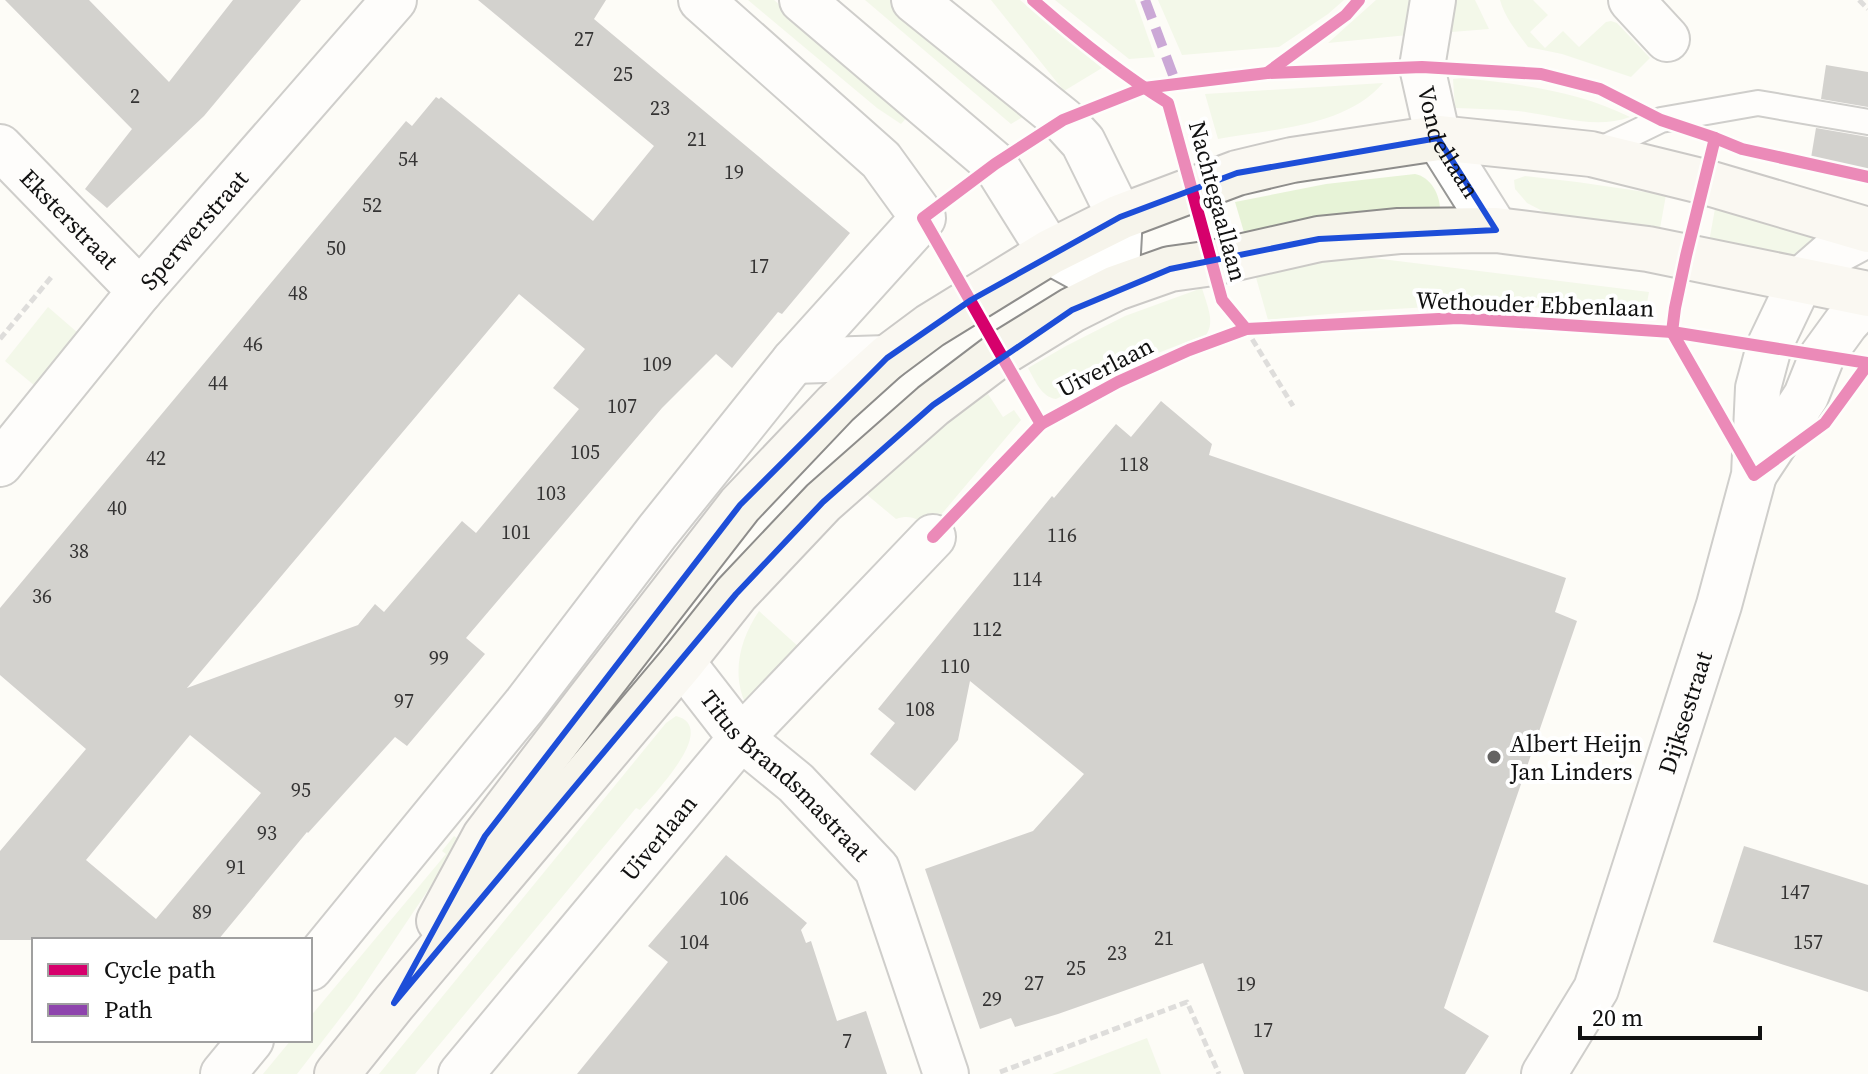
<svg xmlns="http://www.w3.org/2000/svg" width="1868" height="1074" viewBox="0 0 1868 1074" font-family="'Source Serif 4',serif">
  <style>
    .green { fill: #e7f3d7 }
    .building { fill: #a19f9c; fill-rule: evenodd }
    .lines { fill: none; stroke-linecap: round; stroke-linejoin: round }
    .service-casing { stroke: #979795; stroke-width: 28 }
    .minor-casing { stroke: #979795; stroke-width: 48 }
    .tertiary-casing { stroke: #979795; stroke-width: 48 }
    .secondary-casing { stroke: #8e8d8b; stroke-width: 48 }
    .path { stroke: #b9b9b8; stroke-width: 5; stroke-dasharray: 8 4; stroke-linecap: butt }
    .service { stroke: #fffffe; stroke-width: 24 }
    .minor { stroke: #fffffe; stroke-width: 44 }
    .tertiary { stroke: #fffffe; stroke-width: 44 }
    .secondary { stroke: #f6f4eb; stroke-width: 44 }
    .quiet { stroke: #8e44ad; stroke-width: 10; stroke-dasharray: 20 10; stroke-linecap: butt }
    .cycleway-casing { stroke: #fff; stroke-width: 17 }
    .cycleway { stroke: #d6006c; stroke-width: 12 }
    .marked { fill: none; stroke: #1d4ed8; stroke-width: 6; stroke-linejoin: round }
    .poi-dot { fill: #646362; stroke: #fff; stroke-width: 3 }
    .labels { text-anchor: middle; dominant-baseline: central; stroke-width: 8; stroke-linejoin: round; paint-order: stroke }
    .number-label { font-size: 20px; fill: #353434 }
    .street-label { font-size: 24px; fill: #111; stroke: #fff }
    .poi-label { font-size: 24px; fill: #111; stroke: #fff; text-anchor: start }
  </style>
  <rect width="100%" height="100%" fill="#fdfcf7"/>
  <g class="green">
    <path d="M748 0H774L909 115 901 124 877 108Z"/>
    <path d="M865 0H900L1033 111 1011 124Z"/>
    <path d="M991 0H1020L1102 68 1064 91Z"/>
    <path d="M1055 0H1135L1155 57 1129 59Z"/>
    <path d="M1158 0H1344L1328 14 1279 47 1182 55Z"/>
    <path d="M1376 0H1412L1408 35 1328 43Z"/>
    <path d="M1453 0H1475L1489 29 1452 32Z"/>
    <path d="M1500 0H1533L1548 15 1530 32 1545 48 1563 31 1579 47 1606 22 1611 21 1617 23 1650 58 1631 77 1562 54 1528 47C1517 32 1505 18 1500 0Z"/>
    <path d="M1462 78C1520 84 1578 91 1630 117 1595 130 1554 115 1518 111 1497 109 1476 109 1455 108L1453 79Z"/>
    <path d="M1383 83C1346 127 1271 129 1218 139L1205 94Z"/>
    <path d="M1415 174C1431 177 1440 195 1440 210L1246 239 1235 202 1326 184Z"/>
    <path d="M1525 176 1577 182 1666 195 1659 234 1552 216 1527 203 1515 189 1514 180Z"/>
    <path d="M1716 203 1819 238 1804 261 1709 242Z"/>
    <path d="M1357 256 1649 292 1644 319C1519 297 1393 307 1268 320L1255 274 1318 261Z"/>
    <path d="M1202 288C1206 303 1216 322 1206 335 1154 353 1105 375 1056 399 1041 397 1035 380 1028 368L1066 346 1125 316Z"/>
    <path d="M48 307 78 333 35 386 5 361Z"/>
    <path d="M988 394 1003 417 1014 410 1021 420 929 529C918 519 911 514 896 519L866 494C903 457 944 421 988 394Z"/>
    <path d="M759 611 800 648 746 705C731 673 740 639 759 611Z"/>
    <path d="M676 716C720 727 653 795 640 810L636 808 415 1074H379L666 723Z"/>
    <path d="M454 836 461 841 355 999 297 1074H263L291 1040H310V1017L446 854 442 851Z"/>
    <path d="M1147 1038 1161 1074H1052Z"/>
  </g>
  <g class="building">
    <path d="M5 0H89L169 82 233 0H301L204 116 107 208 85 189 132 129Z"/>
    <path d="M478 0H606L594 19 850 233 782 314 778 312 732 368 716 354 662 408 466 638 485 654 407 746 395 737 308 833 307 832 218 940H0V851L86 749 0 675V608L406 121 412 126 436 97 439 99 441 97 593 221 654 146ZM519 294 585 349 553 388 579 409 476 533 462 521 384 612 375 604 358 625 187 688ZM190 735 261 793 156 919 86 860Z"/>
    <path d="M1826 65 1868 72V107L1821 99Z"/>
    <path d="M1816 128 1868 137V173L1810 164Z"/>
    <path d="M1161 401 1212 444 1209 455 1566 578 1555 612 1577 621 1444 1008 1489 1036 1465 1074H1244L1203 963 1058 1014 1015 1027 1011 1018 980 1029 925 869 1033 831 1084 774 970 681 958 740 915 791 870 754 895 723 878 709 1052 496 1054 498 1116 424 1131 437Z"/>
    <path d="M1744 846 1868 885V992L1713 942Z"/>
    <path d="M726 855 807 923 801 930 806 943 811 941 837 1021 866 1011 887 1074H577L668 962 648 946Z"/>
  </g>
  <g class="lines">
    <g class="service-casing">
      <path id="service" d="M1593 153 1661 120 1758 103 1868 122"/>
    </g>
    <g class="minor-casing">
      <g id="minor">
        <path id="s1" d="M1433 0 1422 67 1438 138 1496 230"/>
        <path d="M1631 0 1667 39"/>
        <path id="s2" d="M0 147 140 291"/>
        <path d="M794 361 887 358"/>
        <path id="s3" d="M0 464 140 291 394 0"/>
        <path d="M1755 473 1806 396 1822 356 1846 323 1868 299"/>
        <path id="s4" d="M682 662 741 738 796 783 877 869 946 1074"/>
        <path d="M310 968 525 705 657 532 794 361 923 218 881 160 701 0"/>
        <path d="M223 1074 251 1040"/>
        <path id="s5" d="M461 1074 741 738 933 537"/>
        <path id="s6" d="M1544 1074 1596 989 1719 605 1754 475 1758 388 1769 347 1801 280 1831 254 1868 234"/>
      </g>
    </g>
    <g class="tertiary-casing">
      <path id="tertiary" d="M802 0 995 164 1050 252 1116 288 1120 217 1083 142 1063 120 914 0"/>
    </g>
    <g class="secondary-casing">
      <g id="secondary">
        <path d="M439 921 485 836 588 701 740 505 836 404 887 358 930 326 1050 252 1120 217 1237 173 1292 160 1438 138 1591 154 1705 182 1868 230"/>
        <path d="M337 1074 394 1003 682 662 736 594 823 502 933 405 999 355 1072 310 1116 288 1170 269 1213 263 1319 239 1399 231 1496 230 1648 249 1868 294"/>
      </g>
    </g>
    <g class="path">
      <path d="M1859 0 1868 9"/>
      <path d="M1246 329 1293 406"/>
      <path d="M0 339 53 275"/>
      <path d="M1000 1072 1187 1002 1219 1074"/>
    </g>
    <use href="#service" class="service"/>
    <use href="#minor" class="minor"/>
    <use href="#tertiary" class="tertiary"/>
    <use href="#secondary" class="secondary"/>
    <path class="quiet" d="M1145 0 1176 83"/>
    <g class="cycleway-casing">
      <g id="cycleway">
        <path d="M1033 0C1075 37 1120 73 1168 103L1222 300 1246 329"/>
        <path d="M1267 73 1346 15 1359 0"/>
        <path d="M1715 138 1686 256 1675 308 1672 332 1754 475 1825 423 1868 364"/>
        <path d="M1041 424C1001 356 963 287 923 218L995 164 1063 120 1144 88 1267 73 1422 67 1541 74 1600 89 1661 120 1715 138 1742 149 1868 177"/>
        <path d="M933 537 1041 424 1118 382 1189 350 1246 329 1458 318 1672 332 1868 363"/>
      </g>
    </g>
    <use href="#cycleway" class="cycleway"/>
  </g>
  <path d="M0 0H1868V1074H0ZM1438 138 1496 230 1319 239 1170 269 1072 310 933 405 823 502 736 594 394 1003 485 836 740 505 887 358 971 300 1120 217 1237 173Z" fill="#fdfcf7" fill-opacity=".55" fill-rule="evenodd"/>
  <path class="marked" d="M1438 138 1496 230 1319 239 1170 269 1072 310 933 405 823 502 736 594 394 1003 485 836 740 505 887 358 971 300 1120 217 1237 173Z"/>
  <circle class="poi-dot" cx="1494" cy="757" r="8"/>
  <g class="labels">
    <g class="number-label">
      <text x="584" y="39">27</text>
      <text x="623" y="74">25</text>
      <text x="135" y="96">2</text>
      <text x="660" y="108">23</text>
      <text x="697" y="139">21</text>
      <text x="408" y="159">54</text>
      <text x="734" y="172">19</text>
      <text x="372" y="205">52</text>
      <text x="336" y="248">50</text>
      <text x="759" y="266">17</text>
      <text x="298" y="293">48</text>
      <text x="253" y="344">46</text>
      <text x="657" y="364">109</text>
      <text x="218" y="383">44</text>
      <text x="622" y="406">107</text>
      <text x="585" y="452">105</text>
      <text x="156" y="458">42</text>
      <text x="1134" y="464">118</text>
      <text x="551" y="493">103</text>
      <text x="117" y="508">40</text>
      <text x="516" y="532">101</text>
      <text x="1062" y="535">116</text>
      <text x="79" y="551">38</text>
      <text x="1027" y="579">114</text>
      <text x="42" y="596">36</text>
      <text x="987" y="629">112</text>
      <text x="439" y="658">99</text>
      <text x="955" y="666">110</text>
      <text x="404" y="701">97</text>
      <text x="920" y="709">108</text>
      <text x="301" y="790">95</text>
      <text x="267" y="833">93</text>
      <text x="236" y="867">91</text>
      <text x="1795" y="892">147</text>
      <text x="734" y="898">106</text>
      <text x="202" y="912">89</text>
      <text x="1164" y="938">21</text>
      <text x="694" y="942">104</text>
      <text x="1808" y="942">157</text>
      <text x="1117" y="953">23</text>
      <text x="1076" y="968">25</text>
      <text x="1034" y="983">27</text>
      <text x="1246" y="984">19</text>
      <text x="992" y="999">29</text>
      <text x="1263" y="1030">17</text>
      <text x="847" y="1041">7</text>
    </g>
    <g class="street-label">
      <text stroke="none"><textPath href="#s1" startOffset="148">Vondellaan</textPath></text>
      <text transform="translate(1218 201) rotate(75)">Nachtegaallaan</text>
      <text stroke="none"><textPath href="#s2" startOffset="100">Eksterstraat</textPath></text>
      <text stroke="none"><textPath href="#s3" startOffset="304">Sperwerstraat</textPath></text>
      <text transform="translate(1535 304) rotate(2)">Wethouder Ebbenlaan</text>
      <text transform="translate(1105 367) rotate(-27)">Uiverlaan</text>
      <text stroke="none"><textPath href="#s6" startOffset="390">Dijksestraat</textPath></text>
      <text stroke="none"><textPath href="#s4" startOffset="154">Titus Brandsmastraat</textPath></text>
      <text stroke="none"><textPath href="#s5" startOffset="308">Uiverlaan</textPath></text>
    </g>
    <g class="poi-label">
      <text x="1510" y="743">Albert Heijn<tspan x="1510" dy="28">Jan Linders</tspan></text>
    </g>
  </g>
  <rect x="32" y="938" width="280" height="104" fill="#ffffff" stroke="#a0a0a0" stroke-width="2"/>
  <rect x="48" y="964" width="40" height="12" fill="#d6006c" stroke="#a0a0a0" stroke-width="2"/>
  <text x="104" y="978" font-size="24" fill="#111111">Cycle path</text>
  <rect x="48" y="1004" width="40" height="12" fill="#8e44ad" stroke="#a0a0a0" stroke-width="2"/>
  <text x="104" y="1018" font-size="24" fill="#111111">Path</text>
  <path d="M1580 1026v12h180v-12" fill="none" stroke="#111111" stroke-width="4"/>
  <text x="1592" y="1026" font-size="24" fill="#111111" stroke="#ffffff" stroke-width="6" paint-order="stroke">20 m</text>
</svg>
